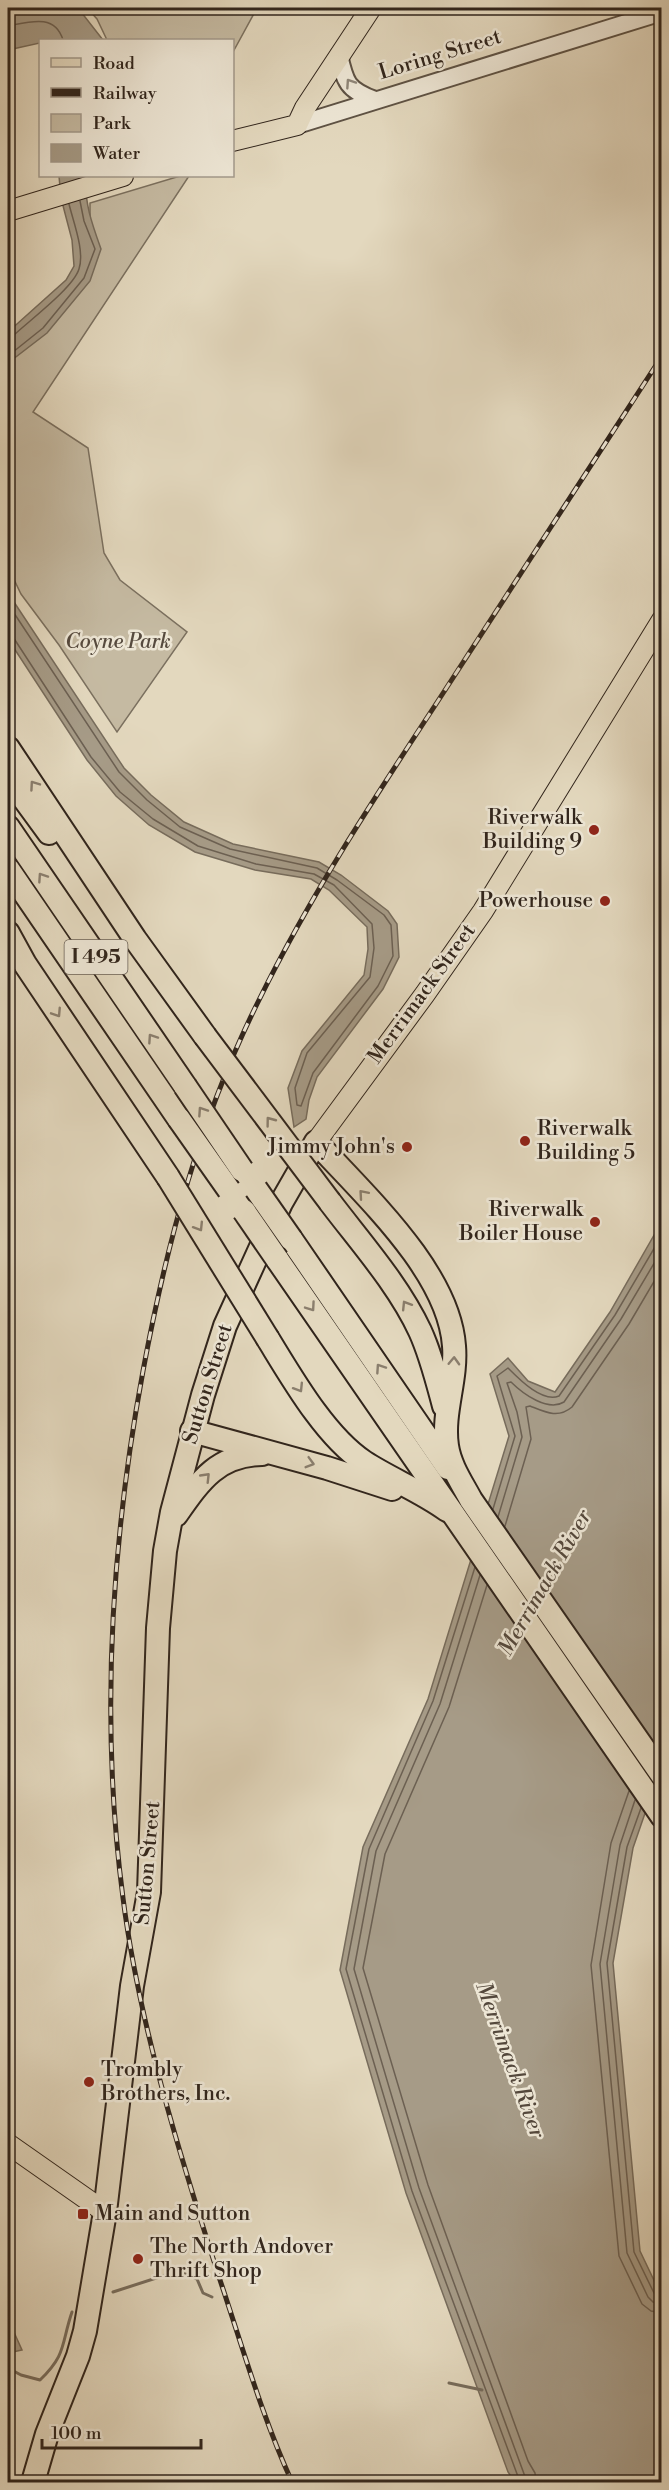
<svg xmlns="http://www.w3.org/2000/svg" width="669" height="2490" viewBox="0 0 669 2490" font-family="'Libre Bodoni',serif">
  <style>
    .green { fill: #c5baa2; stroke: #7b705f; stroke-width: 1.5 }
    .water { fill: #a69b87; stroke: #776c5c; stroke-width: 1.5 }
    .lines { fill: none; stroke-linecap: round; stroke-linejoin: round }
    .shore { stroke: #6c6052; stroke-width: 1.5 }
    .stream { stroke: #776c5c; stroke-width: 3 }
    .minor-casing { stroke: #5e5244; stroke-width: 20 }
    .major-casing { stroke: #31251c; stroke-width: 22 }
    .highway-casing { stroke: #31251c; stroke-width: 26 }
    .minor { stroke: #ede6d5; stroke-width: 16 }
    .major { stroke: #e3d8be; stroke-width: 20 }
    .highway { stroke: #e3d8be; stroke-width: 22 }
    .rail-casing { stroke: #31251c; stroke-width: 5 }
    .rail { stroke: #ede6d5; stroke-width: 3; stroke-dasharray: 9; stroke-linecap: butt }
    .highway-bridge-casing { stroke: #31251c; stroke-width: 26; stroke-linecap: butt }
    .highway-bridge { stroke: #e3d8be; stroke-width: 22 }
    .oneway { stroke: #8f8678 }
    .oneway2 { stroke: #8a7e6d }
    .poi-dot { fill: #8f2418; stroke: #ede6d5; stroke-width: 2 }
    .labels { text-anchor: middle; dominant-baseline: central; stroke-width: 5; stroke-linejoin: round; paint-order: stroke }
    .shield { fill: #ede6d5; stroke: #695f54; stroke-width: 1.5 }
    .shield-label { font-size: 20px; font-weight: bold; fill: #31251c }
    .street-label { font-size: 21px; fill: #31251c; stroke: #ede6d5 }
    .park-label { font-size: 21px; font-style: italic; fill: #564a3e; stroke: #ede6d5 }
    .poi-label { font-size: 21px; fill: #31251c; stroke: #ede6d5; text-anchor: end }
    .water-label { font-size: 22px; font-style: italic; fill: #54483c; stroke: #ede6d5 }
  </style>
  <rect width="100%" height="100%" fill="#e3d8be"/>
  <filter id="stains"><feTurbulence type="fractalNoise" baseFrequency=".00333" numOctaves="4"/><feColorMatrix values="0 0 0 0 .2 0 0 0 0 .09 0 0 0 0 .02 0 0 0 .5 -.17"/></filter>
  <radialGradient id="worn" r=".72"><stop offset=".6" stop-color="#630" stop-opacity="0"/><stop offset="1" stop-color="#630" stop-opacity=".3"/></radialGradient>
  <g class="green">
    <path d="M87 8H257L233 52 232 40H107L97 19Z"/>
    <path d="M180 176H189L33 412 88 448 104 553 120 580 187 632 117 732 59 645 21 594 8 567V364L14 358 90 247V203Z"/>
  </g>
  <g class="water">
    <path d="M8 8H78L103 40H40V43L8 50Z"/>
    <path d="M59 176H86C84 202 92 224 101 249L90 281 47 333 8 363V332L66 280 74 266 72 240 61 198Z"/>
    <path d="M8 593 124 768 151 795 184 822 233 844 319 862 341 875 388 911 397 924 399 957 383 989 317 1077 309 1100 306 1119 294 1127 288 1088 302 1051 364 975 368 949 367 927 329 890 311 879 255 870 195 852 149 825 116 796 87 760 8 639Z"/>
    <path d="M661 1223V1767L633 1848 613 1963 640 2251 661 2295V2482H515L508 2472 406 2193 340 1970 363 1847 428 1699 509 1436 490 1374 508 1358 528 1381 555 1392 610 1312Z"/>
    <path d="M8 2319 22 2350 8 2353Z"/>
  </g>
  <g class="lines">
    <g class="shore">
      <path d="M8 26C29 22 55 13 63 40"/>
      <path d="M8 336 14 335C30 320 73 288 79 269 85 251 73 221 69 204"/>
      <path d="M8 356 43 328 84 278 95 249 84 221 80 201"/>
      <path d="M8 604 119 772 147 800 180 827 230 849 317 868 337 880 384 915 391 925 393 956 378 986 313 1073 301 1106 297 1105 295 1088 307 1053 370 977 374 948 372 924 334 885 314 874 256 864 198 846 153 819 120 792 91 757 15 640 8 637"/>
      <path d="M493 1509 515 1436 497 1376 508 1368C519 1379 542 1403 559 1396L615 1315 662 1235"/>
      <path d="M498 1517 522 1437 517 1412 507 1383 511 1382C523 1394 548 1412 564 1402L621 1319 662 1250"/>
      <path d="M505 1526 531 1439 526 1407 530 1406C545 1412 558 1419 572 1407L629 1324 662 1268"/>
      <path d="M475 1567 433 1701 369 1849 346 1969 412 2191 520 2482"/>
      <path d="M480 1575 440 1704 376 1851 354 1969 419 2188 527 2482"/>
      <path d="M487 1585 449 1707 385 1854 363 1968 428 2185 528 2461 535 2473 536 2482"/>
      <path d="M629 1791 611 1843 591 1965 619 2256 642 2304 651 2311 662 2313"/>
      <path d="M635 1800 620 1845 600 1964 627 2253 648 2297 653 2302 662 2304"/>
      <path d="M641 1808 627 1847 607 1963 634 2252 654 2293 662 2296"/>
    </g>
    <g class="stream">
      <path d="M113 2292 178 2271 197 2279 203 2293 212 2297"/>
      <path d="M8 2368 21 2375 40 2380C67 2354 61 2344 72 2312"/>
      <path d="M449 2383 482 2390"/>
    </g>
    <g class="minor-casing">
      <g id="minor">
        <path d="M339 55C345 82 347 90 375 100"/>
        <path d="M297 125 662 12"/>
      </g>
    </g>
    <g class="major-casing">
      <g id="major">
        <path d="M232 141 297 125 305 108 371 8"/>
        <path d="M8 211 123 176"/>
        <path d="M316 1142 425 994 483 911 662 620"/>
        <path d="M8 2144 105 2212"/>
      </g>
    </g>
    <g class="highway-casing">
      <g id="highway">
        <path d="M8 748 135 939 205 1036"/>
        <path d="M8 777 49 833"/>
        <path d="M8 827 185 1086"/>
        <path d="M8 869 179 1119"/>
        <path d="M8 933 25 964 168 1177"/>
        <path d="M330 1202C361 1243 398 1284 420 1331 431 1355 437 1380 444 1406"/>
        <path d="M291 1239 448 1468"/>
        <path d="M277 1259 662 1816"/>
        <path d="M268 1339C292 1378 325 1436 364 1462 390 1479 421 1491 447 1510"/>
        <path d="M192 1431 327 1468 392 1489"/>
        <path d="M176 1515C200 1481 217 1455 262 1454"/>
        <path d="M33 2482 47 2434 78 2356 85 2331 105 2212 132 1986 149 1892 158 1628 165 1551 172 1512 203 1395 225 1326 281 1203 316 1142C365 1196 449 1272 454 1346 457 1380 442 1413 447 1446 450 1466 462 1483 471 1500L662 1775"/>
      </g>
    </g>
    <use href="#minor" class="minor"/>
    <use href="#major" class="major"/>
    <use href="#highway" class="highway"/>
    <g class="rail-casing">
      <path id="rail" d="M292 2482C262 2417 242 2345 219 2277 180 2156 139 2024 123 1898 100 1723 111 1544 143 1371 167 1242 200 1118 259 1000 310 896 373 800 436 704 511 588 587 472 662 356"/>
    </g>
    <use href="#rail" class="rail"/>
    <g class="highway-bridge-casing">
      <g id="highway-bridge">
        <path d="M205 1036 330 1202"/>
        <path d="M185 1086 242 1170"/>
        <path d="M179 1119 229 1190"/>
        <path d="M168 1177 268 1339"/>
        <path d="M256 1189 291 1239"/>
        <path d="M244 1211 277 1259"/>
      </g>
    </g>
    <use href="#highway-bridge" class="highway-bridge"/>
  </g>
  <defs><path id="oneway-chevron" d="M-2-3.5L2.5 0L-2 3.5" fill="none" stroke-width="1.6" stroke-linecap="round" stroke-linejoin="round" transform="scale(1.5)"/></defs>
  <use class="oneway" href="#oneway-chevron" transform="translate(350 83) rotate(-124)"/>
  <g class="oneway2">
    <use href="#oneway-chevron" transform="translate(34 785) rotate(-125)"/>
    <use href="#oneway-chevron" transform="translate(42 877) rotate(-124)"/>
    <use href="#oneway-chevron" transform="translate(57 1013) rotate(57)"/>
    <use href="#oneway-chevron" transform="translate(152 1038) rotate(-124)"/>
    <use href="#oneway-chevron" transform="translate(202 1111) rotate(-124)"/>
    <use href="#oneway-chevron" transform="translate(270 1121) rotate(-127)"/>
    <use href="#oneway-chevron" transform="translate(363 1194) rotate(-131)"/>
    <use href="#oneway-chevron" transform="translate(199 1227) rotate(58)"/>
    <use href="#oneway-chevron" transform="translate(406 1305) rotate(-122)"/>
    <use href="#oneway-chevron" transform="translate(311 1307) rotate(55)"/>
    <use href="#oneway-chevron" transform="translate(454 1361) rotate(-88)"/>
    <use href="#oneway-chevron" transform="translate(380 1368) rotate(-124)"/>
    <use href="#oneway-chevron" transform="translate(299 1388) rotate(58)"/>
    <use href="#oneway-chevron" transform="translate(310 1463) rotate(16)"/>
    <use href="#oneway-chevron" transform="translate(206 1477) rotate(-46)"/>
  </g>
  <g class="poi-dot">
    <circle cx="594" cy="830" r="6"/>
    <circle cx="605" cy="901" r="6"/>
    <circle cx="525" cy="1141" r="6"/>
    <circle cx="407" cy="1147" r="6"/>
    <circle cx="595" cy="1222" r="6"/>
    <circle cx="89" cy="2082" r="6"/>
    <rect x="77" y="2208" width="12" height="12" rx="3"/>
    <circle cx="138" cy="2259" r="6"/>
  </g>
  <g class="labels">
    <rect class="shield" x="64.5" y="940" width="63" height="34" rx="4.5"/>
    <g class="shield-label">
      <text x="96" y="957">I 495</text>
    </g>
    <g class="street-label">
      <text transform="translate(440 55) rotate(-17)">Loring Street</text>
      <text transform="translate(422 994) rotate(-54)">Merrimack Street</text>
      <text transform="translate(208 1384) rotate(-73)">Sutton Street</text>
      <text transform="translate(148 1863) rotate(-85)">Sutton Street</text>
    </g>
    <g class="park-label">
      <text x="118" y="642">Coyne Park</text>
    </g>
    <g class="poi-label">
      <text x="582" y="818">Riverwalk<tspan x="582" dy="24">Building 9</tspan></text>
      <text x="593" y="901">Powerhouse</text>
      <text x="537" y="1129" text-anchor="start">Riverwalk<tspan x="537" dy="24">Building 5</tspan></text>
      <text x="395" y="1147">Jimmy John's</text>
      <text x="583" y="1210">Riverwalk<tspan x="583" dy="24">Boiler House</tspan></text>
      <text x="101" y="2070" text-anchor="start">Trombly<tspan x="101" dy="24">Brothers, Inc.</tspan></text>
      <text x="95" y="2214" text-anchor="start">Main and Sutton</text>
      <text x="150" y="2247" text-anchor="start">The North Andover<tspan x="150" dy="24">Thrift Shop</tspan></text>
    </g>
    <g class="water-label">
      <text transform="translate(545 1583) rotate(-60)">Merrimack River</text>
      <text transform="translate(510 2060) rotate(70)">Merrimack River</text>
    </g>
  </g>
  <rect width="669" height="2490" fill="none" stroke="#e3d8be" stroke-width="30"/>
  <rect x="9" y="9" width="651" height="2472" fill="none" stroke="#31251c" stroke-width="3"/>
  <rect x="15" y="15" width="639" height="2460" fill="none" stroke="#31251c" stroke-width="1.5"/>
  <rect x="39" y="39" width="195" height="138" fill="#ede6d5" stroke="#a2998b" stroke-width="1.5"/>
  <rect x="51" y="58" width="30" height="9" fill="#e3d8be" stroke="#a2998b" stroke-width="1.5"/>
  <text x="93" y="69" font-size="18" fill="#31251c">Road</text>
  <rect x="51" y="88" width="30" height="9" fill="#31251c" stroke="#a2998b" stroke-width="1.5"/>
  <text x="93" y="99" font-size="18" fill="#31251c">Railway</text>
  <rect x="51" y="114" width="30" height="18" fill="#c5baa2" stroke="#a2998b" stroke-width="1.5"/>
  <text x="93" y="129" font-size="18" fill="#31251c">Park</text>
  <rect x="51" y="144" width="30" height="18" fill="#a69b87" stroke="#a2998b" stroke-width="1.5"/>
  <text x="93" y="159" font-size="18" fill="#31251c">Water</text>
  <path d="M42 2439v9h159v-9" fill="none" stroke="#31251c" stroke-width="3"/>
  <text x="51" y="2439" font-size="18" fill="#31251c" stroke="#ede6d5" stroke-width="4.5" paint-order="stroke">100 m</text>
  <rect width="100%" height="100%" filter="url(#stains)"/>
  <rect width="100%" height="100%" fill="url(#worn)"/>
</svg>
